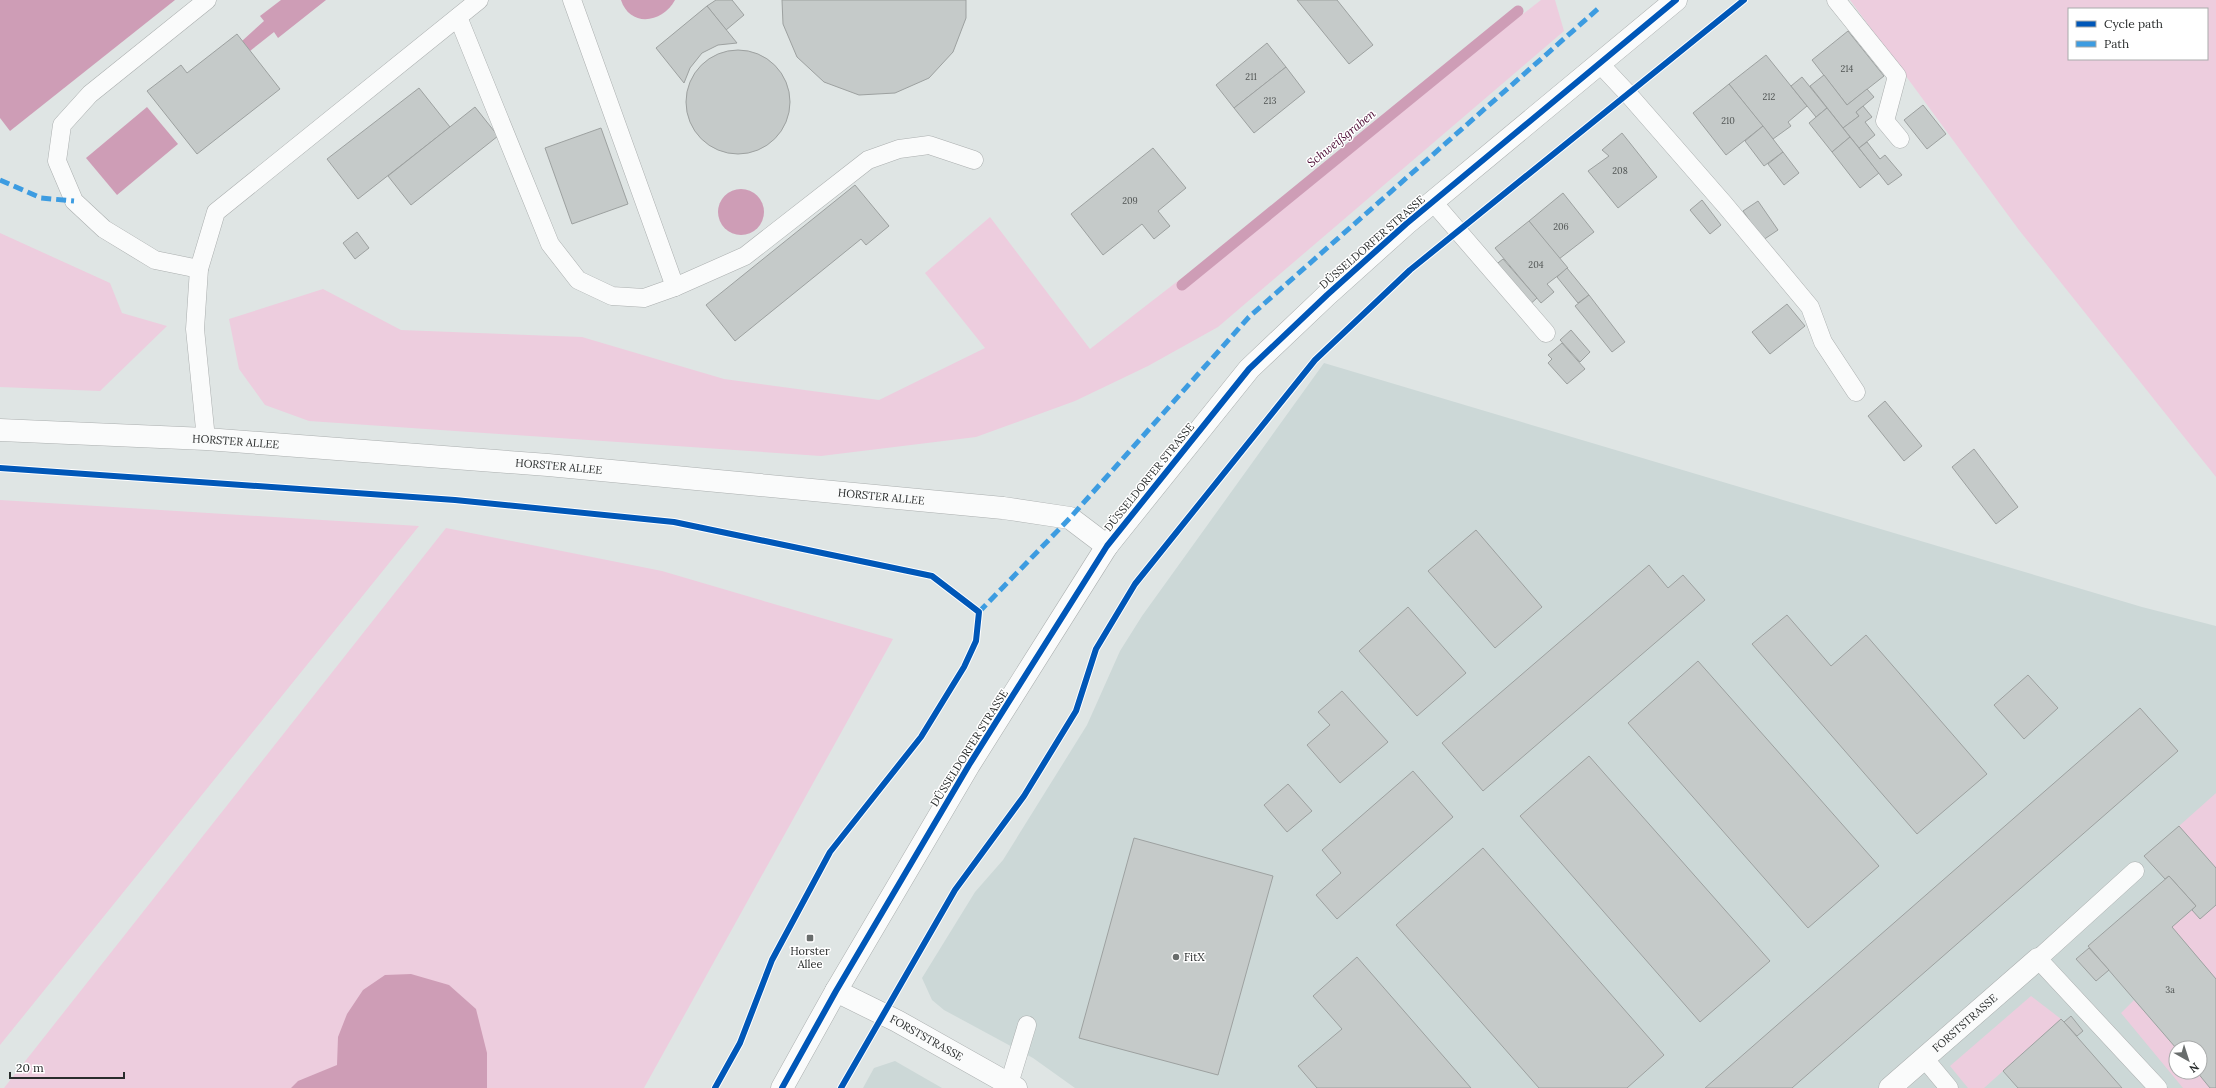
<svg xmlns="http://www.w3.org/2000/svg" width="2216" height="1088" viewBox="0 0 2216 1088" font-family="Lora,serif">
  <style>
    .built { fill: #ccd8d7; fill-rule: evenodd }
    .green { fill: #edcdde; fill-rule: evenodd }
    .water { fill: #ce9db6 }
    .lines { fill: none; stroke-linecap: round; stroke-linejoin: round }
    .stream { stroke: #ce9db6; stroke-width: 11 }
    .building { fill: #c5cac9; stroke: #9da1a0 }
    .lane-casing { stroke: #abafaf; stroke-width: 19 }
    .street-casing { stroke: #abafaf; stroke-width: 23 }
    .primary-casing { stroke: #abafaf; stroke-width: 23 }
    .lane { stroke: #fafbfb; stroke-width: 18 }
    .street { stroke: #fafbfb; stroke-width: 22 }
    .primary { stroke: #fafbfb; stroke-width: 22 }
    .quiet { stroke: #3d9ce1; stroke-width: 5; stroke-dasharray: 10 5; stroke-linecap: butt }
    .cycleway-casing { stroke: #fff; stroke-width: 8 }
    .cycleway { stroke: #0057b8; stroke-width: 6 }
    .poi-dot { fill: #696d6c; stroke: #fff; stroke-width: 1.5 }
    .labels { text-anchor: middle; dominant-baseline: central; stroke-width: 3; stroke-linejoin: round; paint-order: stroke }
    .number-label { font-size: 9px; fill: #505453 }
    .street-label { font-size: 11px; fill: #292c2c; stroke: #fff }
    .poi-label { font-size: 11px; fill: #292c2c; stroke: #fff }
    .water-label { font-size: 12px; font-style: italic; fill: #4b0b33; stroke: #fff }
  </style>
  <rect width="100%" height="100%" fill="#dfe5e4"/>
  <g class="built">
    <path d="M1324 363 2142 607 2216 626V1088H1075L1033 1058 944 1010 932 1000 922 978 975 892 1003 860 1087 725 1120 651 1142 616ZM2176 1048H2200V1072H2176Z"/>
    <path d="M895 1061 942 1088H863L874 1068Z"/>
  </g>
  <g class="green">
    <path d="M1541 0H1555L1564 31 1218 327 1148 366 1075 401 976 437 821 456 309 421 265 405 239 369 229 319 323 289 401 330 582 337 724 379 879 400 985 348 925 273 990 217 1090 349Z"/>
    <path d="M1850 0H2216V477L2019 230ZM2069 9H2207V59H2069Z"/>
    <path d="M0 233 110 283 122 313 167 326 100 391 0 387Z"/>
    <path d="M0 500 419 526 0 1045Z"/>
    <path d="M446 528 662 571 893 639 644 1088H4Z"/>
    <path d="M2216 793V868L2179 826Z"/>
    <path d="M2216 905V979L2172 927 2192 910 2200 919Z"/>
    <path d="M2031 996 2061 1019 1984 1088H1968L1950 1066Z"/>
    <path d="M2134 1000 2176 1048V1072H2197L2210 1088H2183L2121 1013Z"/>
  </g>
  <g class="water">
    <path d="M0 0H175L10 131 0 118Z"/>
    <path d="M281 0H326L278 38 274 32 250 51 242 41 264 21 260 16Z"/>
    <path d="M621 0H675C663 23 630 28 621 0Z"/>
    <path d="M147 107 178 144 117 195 86 158Z"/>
    <circle cx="741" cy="212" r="23"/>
    <path d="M411 974 449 985 476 1009 487 1053V1088H291L298 1081 337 1065 338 1037 347 1014 363 990 385 975Z"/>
  </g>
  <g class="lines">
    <path class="stream" d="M1182 285 1518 11"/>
  </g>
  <g class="building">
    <path d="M716 0H732L744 15 726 30 707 6Z"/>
    <path d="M782 0H966V18L953 52 929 78 895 93 859 95 824 82 797 57 783 24Z"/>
    <path d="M1297 0H1337L1373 45 1349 64Z"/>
    <path d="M707 6 737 43 718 45 702 53 690 68 684 83 656 48Z"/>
    <path d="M1848 31 1884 76 1847 105 1812 60Z"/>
    <path d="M237 34 280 89 197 154 147 91 181 65 187 73Z"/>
    <path d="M1267 43 1286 67 1234 108 1216 85Z"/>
    <circle cx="738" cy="102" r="52"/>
    <path d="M1766 55 1807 106 1788 122 1791 126 1773 139 1729 84Z"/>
    <path d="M1286 67 1305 92 1254 133 1234 108Z"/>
    <path d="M1824 75 1847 105 1867 89 1874 97 1856 112 1859 116 1843 128 1810 86Z"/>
    <path d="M1802 77 1827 108 1816 117 1791 86Z"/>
    <path d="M1729 84 1763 126 1726 155 1693 113Z"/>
    <path d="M419 88 450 127 358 199 327 159Z"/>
    <path d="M1923 105 1946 134 1927 149 1904 120Z"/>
    <path d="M1863 106 1872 117 1865 122 1875 135 1859 148 1843 128 1859 116 1856 112Z"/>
    <path d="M475 107 498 136 411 205 388 176Z"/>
    <path d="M1827 108 1850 137 1832 152 1809 123Z"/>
    <path d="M1763 126 1783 152 1764 166 1745 141Z"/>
    <path d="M601 128 628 204 572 224 545 148Z"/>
    <path d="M1622 133 1657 177 1618 208 1588 171 1609 156 1602 150Z"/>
    <path d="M1850 137 1879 173 1860 188 1832 152Z"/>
    <path d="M1867 142 1880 159 1885 155 1902 175 1888 185 1859 148Z"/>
    <path d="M1153 148 1186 188 1158 211 1170 226 1154 239 1142 224 1103 255 1071 214Z"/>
    <path d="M1783 152 1799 173 1784 185 1768 164Z"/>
    <path d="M855 185 889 226 866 245 861 239 735 341 706 305Z"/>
    <path d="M1563 193 1594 232 1559 259 1529 221Z"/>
    <path d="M1702 200 1721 225 1710 234 1690 210Z"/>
    <path d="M1758 201 1778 230 1763 240 1743 211Z"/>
    <path d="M1529 221 1568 268 1547 284 1554 292 1541 303 1495 248Z"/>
    <path d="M357 232 369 248 355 259 343 243Z"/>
    <path d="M1503 259 1537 298 1527 307 1494 266Z"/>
    <path d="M1567 268 1589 295 1578 303 1557 277Z"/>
    <path d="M1589 295 1625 342 1612 352 1575 306Z"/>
    <path d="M1787 304 1805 326 1770 354 1752 332Z"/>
    <path d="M1571 330 1590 352 1580 362 1560 340Z"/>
    <path d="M1562 343 1585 369 1567 384 1548 363 1552 359 1548 355Z"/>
    <path d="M1885 401 1922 446 1904 461 1868 416Z"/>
    <path d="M1974 449 2018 507 1996 524 1952 467Z"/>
    <path d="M1476 530 1542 607 1495 648 1428 571Z"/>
    <path d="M1649 565 1668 588 1683 575 1705 600 1483 791 1442 743Z"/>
    <path d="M1408 607 1466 673 1417 716 1359 651Z"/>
    <path d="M1787 615 1831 666 1866 635 1987 774 1917 834 1752 644Z"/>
    <path d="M1698 661 1879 866 1808 928 1628 723Z"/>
    <path d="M2028 675 2058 708 2024 739 1994 705Z"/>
    <path d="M1342 691 1388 742 1340 783 1307 745 1330 725 1318 712Z"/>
    <path d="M2140 708 2178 751 1792 1088H1705Z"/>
    <path d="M1589 756 1770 961 1700 1022 1520 816Z"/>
    <path d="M1413 771 1453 817 1337 919 1316 895 1341 873 1322 850Z"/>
    <path d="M1288 784 1312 811 1287 832 1264 805Z"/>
    <path d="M2179 826 2216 868V905L2200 919 2192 910 2196 906 2169 876 2165 879 2144 856Z"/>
    <path d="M1134 838 1273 876 1218 1075 1079 1038Z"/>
    <path d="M1483 848 1664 1055 1627 1088H1539L1396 925Z"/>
    <path d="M2169 876 2196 906 2172 927 2216 979V1088H2210L2197 1072H2200V1048H2176L2088 946Z"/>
    <path d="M2089 948 2109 970 2096 981 2076 959Z"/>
    <path d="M1357 957 1471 1088H1317L1298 1066 1342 1029 1313 996Z"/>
    <path d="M2071 1016 2083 1031 2077 1036 2064 1022Z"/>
    <path d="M2061 1019 2064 1022 2122 1088H2018L2003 1071Z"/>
  </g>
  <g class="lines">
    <g class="lane-casing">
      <g id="lane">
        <path d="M572 0 675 287 745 256 868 160 899 149 929 145 974 160"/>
        <path d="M1836 0 1897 76 1885 121 1900 139"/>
        <path d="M458 17 550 244 578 280 612 296 644 298 675 287"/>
        <path d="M1599 63 1629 95 1725 205 1810 307 1823 342 1856 392"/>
        <path d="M1433 202 1546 333"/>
        <path d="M199 269 155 260 104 229 74 201 57 161 62 125 90 94 207 0"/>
        <path d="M206 439 195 329 199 269 216 212 479 0"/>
        <path d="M2135 871 2038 959 2158 1088"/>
        <path d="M1924 1058 1949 1088"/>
        <path d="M1009 1084 1027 1025"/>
      </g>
    </g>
    <g class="street-casing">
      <g id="street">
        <path id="s1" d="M0 430 206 439 548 465 1003 508 1070 518 1107 546"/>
        <path id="s2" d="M836 991 897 1021 1016 1088"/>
        <path id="s3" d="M1890 1088 2038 959"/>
      </g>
    </g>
    <g class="primary-casing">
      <path id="primary" d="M782 1088 836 991 969 765 1107 546 1249 369 1327 295 1406 224 1676 0"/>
    </g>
    <use href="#lane" class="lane"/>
    <use href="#street" class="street"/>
    <use href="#primary" class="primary"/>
    <g class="quiet">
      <path d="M0 180 41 198 74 201"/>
      <path d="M979 612 1070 518 1249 317 1600 7"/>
    </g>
    <g class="cycleway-casing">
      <g id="cycleway">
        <path d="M0 468 455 500 674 522 932 576 979 612 976 641 964 667 921 737 830 852 772 960 740 1043 715 1088"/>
        <path d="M782 1088 836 991 969 765 1107 546 1249 369 1327 295 1406 224 1676 0"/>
        <path d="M841 1088 955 890 1024 796 1076 711 1096 649 1135 584 1315 360 1410 270 1744 0"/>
      </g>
    </g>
    <use href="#cycleway" class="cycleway"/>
  </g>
  <g class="poi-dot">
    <rect x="806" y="934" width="8" height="8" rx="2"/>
    <circle cx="1176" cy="957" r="4"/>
  </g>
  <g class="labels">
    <g class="number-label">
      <text x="1847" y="68">214</text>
      <text x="1251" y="76">211</text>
      <text x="1769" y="96">212</text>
      <text x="1270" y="100">213</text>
      <text x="1728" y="120">210</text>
      <text x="1620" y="170">208</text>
      <text x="1130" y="200">209</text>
      <text x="1561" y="226">206</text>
      <text x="1536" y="264">204</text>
      <text x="2170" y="989">3a</text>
    </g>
    <g class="street-label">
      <text transform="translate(1372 242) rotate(-41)">DÜSSELDORFER STRASSE</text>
      <text stroke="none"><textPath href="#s1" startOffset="236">HORSTER ALLEE</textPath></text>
      <text stroke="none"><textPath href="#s1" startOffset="560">HORSTER ALLEE</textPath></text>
      <text transform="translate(1149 477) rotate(-51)">DÜSSELDORFER STRASSE</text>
      <text stroke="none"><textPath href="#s1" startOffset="884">HORSTER ALLEE</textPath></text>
      <text transform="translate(969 748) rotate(-58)">DÜSSELDORFER STRASSE</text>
      <text stroke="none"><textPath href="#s3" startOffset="99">FORSTSTRASSE</textPath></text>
      <text stroke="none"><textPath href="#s2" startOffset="102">FORSTSTRASSE</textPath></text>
    </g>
    <g class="poi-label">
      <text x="810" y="951">Horster<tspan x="810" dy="13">Allee</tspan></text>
      <text x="1184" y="957" text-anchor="start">FitX</text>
    </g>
    <g class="water-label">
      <text transform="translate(1341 138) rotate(-39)">Schweißgraben</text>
    </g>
  </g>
  <rect x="2068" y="8" width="140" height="52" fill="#ffffff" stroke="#a9abab"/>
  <rect x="2076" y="21" width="20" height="6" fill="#0057b8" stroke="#a9abab"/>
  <text x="2104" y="28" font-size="12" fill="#292c2c">Cycle path</text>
  <rect x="2076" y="41" width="20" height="6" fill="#3d9ce1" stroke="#a9abab"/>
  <text x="2104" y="48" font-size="12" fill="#292c2c">Path</text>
  <g transform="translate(2188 1060) rotate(141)"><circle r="19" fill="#ffffff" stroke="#a9abab"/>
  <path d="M0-3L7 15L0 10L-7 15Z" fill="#696d6c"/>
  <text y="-6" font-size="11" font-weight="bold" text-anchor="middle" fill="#292c2c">N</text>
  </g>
  <path d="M10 1072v6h114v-6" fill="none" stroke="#292c2c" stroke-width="2"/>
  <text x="16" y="1072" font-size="12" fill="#292c2c" stroke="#ffffff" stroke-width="3" paint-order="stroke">20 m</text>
</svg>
